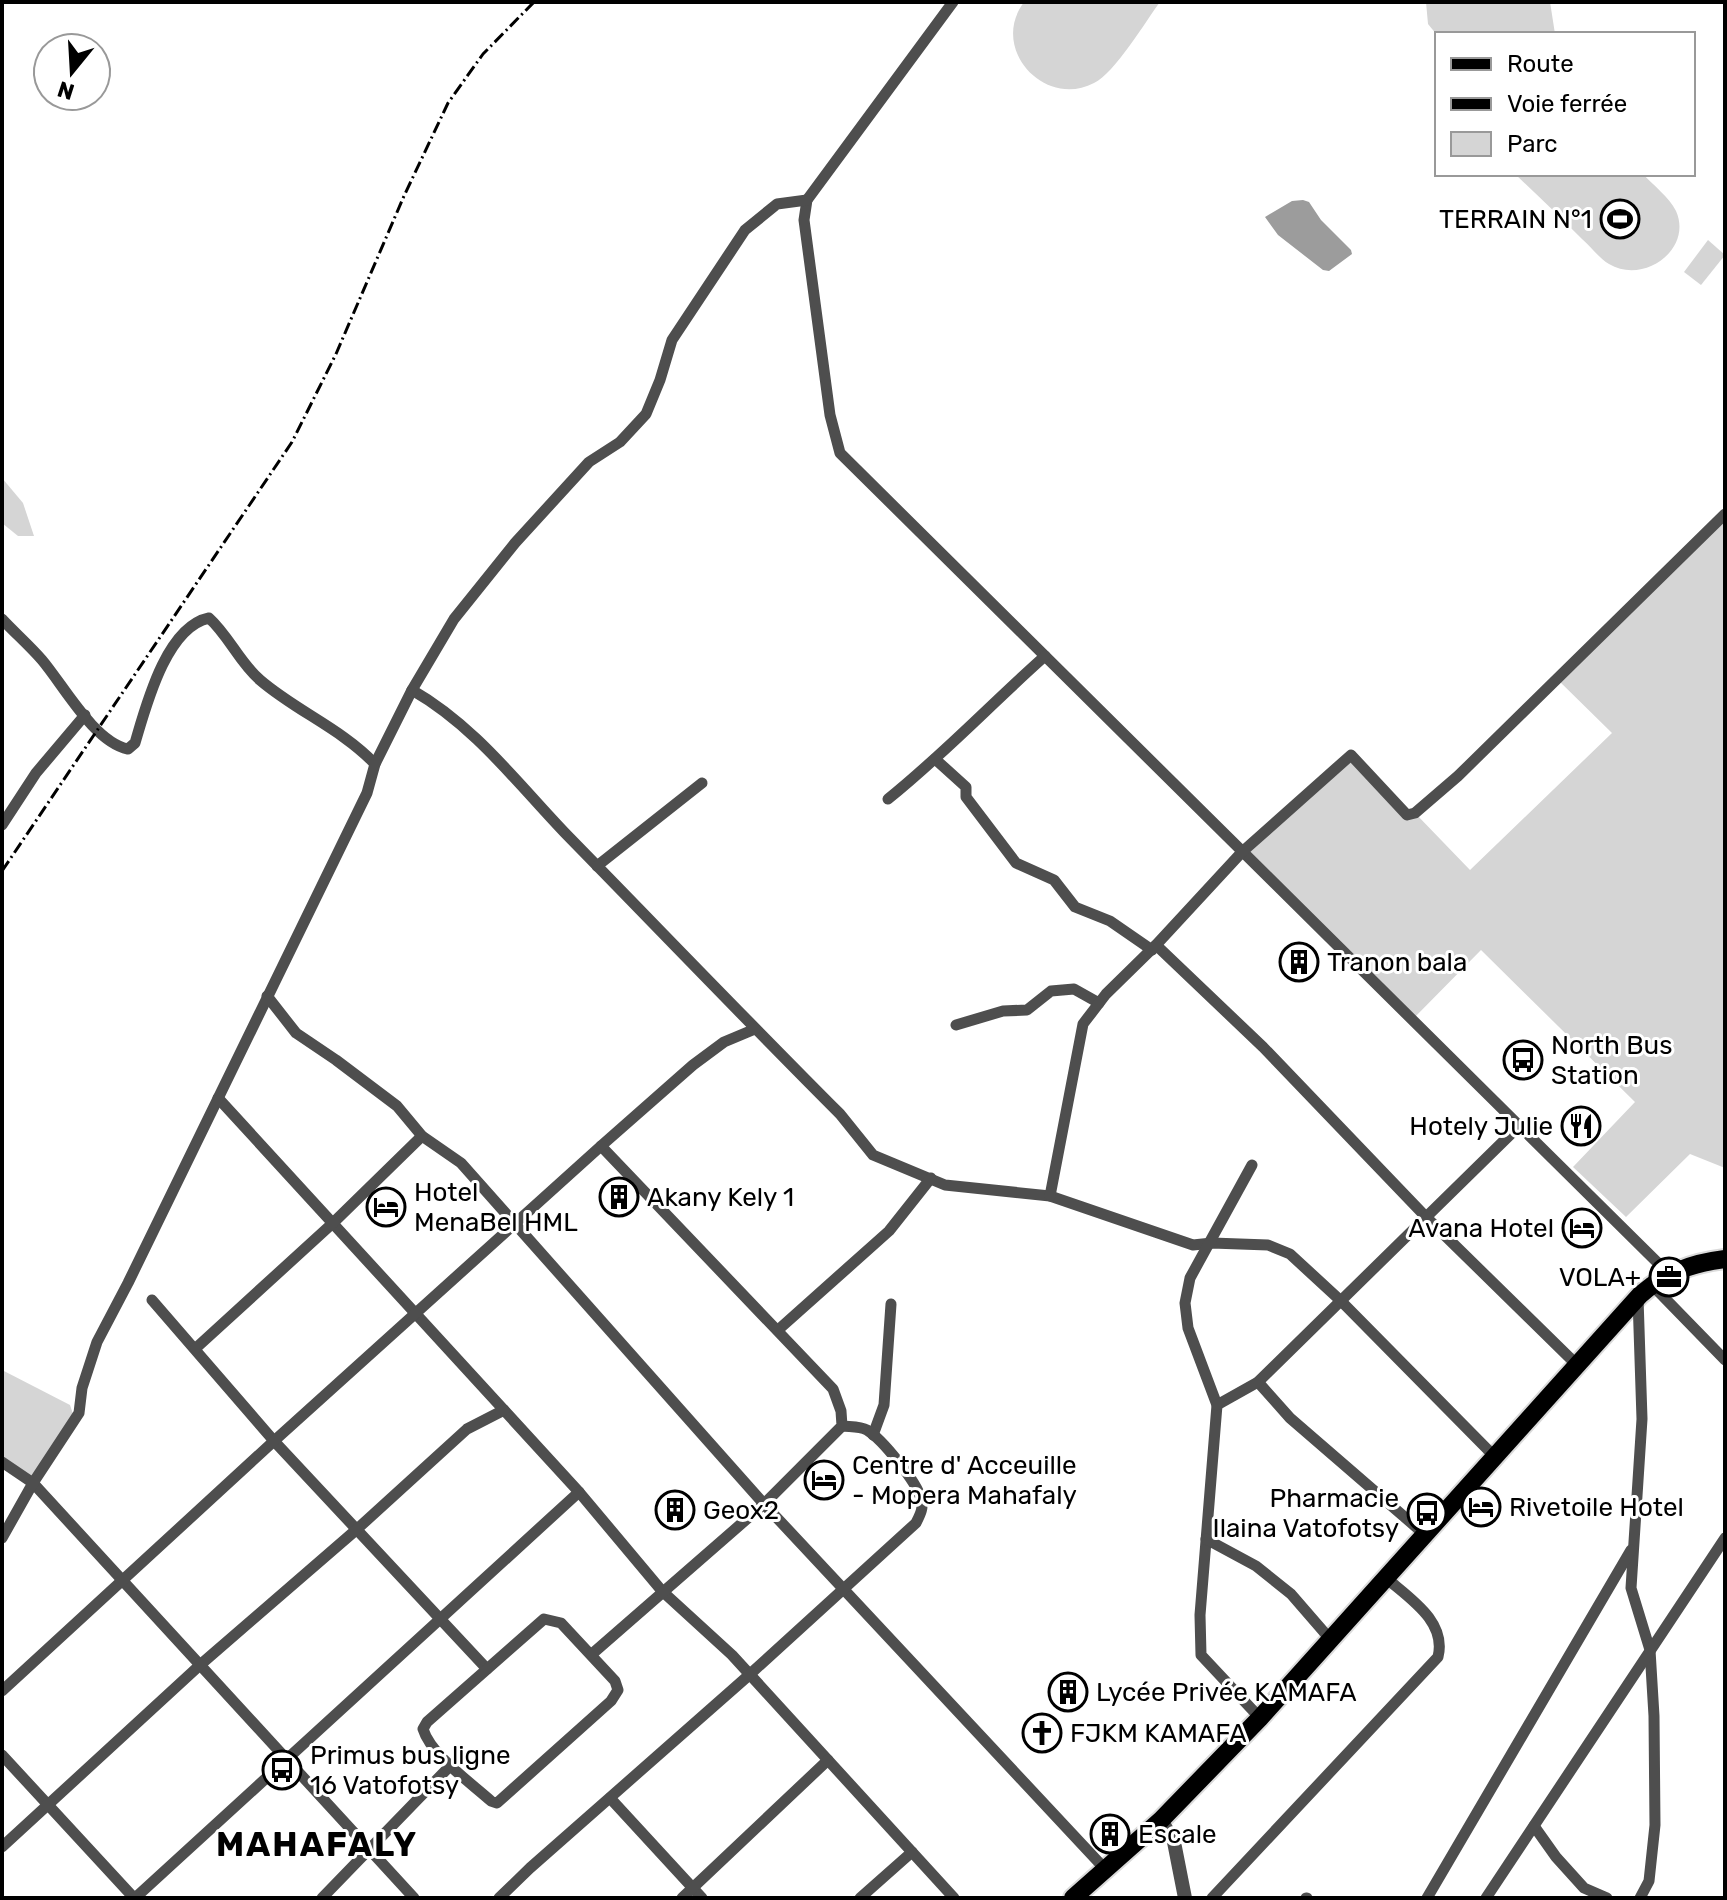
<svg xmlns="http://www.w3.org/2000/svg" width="1727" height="1900" viewBox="0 0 1727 1900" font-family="Rubik,sans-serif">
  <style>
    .green { fill: #d5d5d5 }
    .water { fill: #9c9c9c }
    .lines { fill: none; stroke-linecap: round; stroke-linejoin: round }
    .primary-casing { stroke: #dbdbdb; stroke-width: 22 }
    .minor { stroke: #4e4e4e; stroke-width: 11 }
    .tertiary { stroke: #4e4e4e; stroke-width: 14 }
    .primary { stroke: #000; stroke-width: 18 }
    .rail { stroke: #000; stroke-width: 3; stroke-dasharray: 12 4 2 4; stroke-linecap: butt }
    .labels { text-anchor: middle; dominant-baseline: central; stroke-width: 6; stroke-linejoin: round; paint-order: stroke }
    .poi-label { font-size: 26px; fill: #000; stroke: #fff; text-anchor: start }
    .district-label { font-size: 34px; font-weight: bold; letter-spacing: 2px; fill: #000; stroke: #fff }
  </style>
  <rect width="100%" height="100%" fill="#fff"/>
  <g class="green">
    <path d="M1024 2H1160C1145 22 1115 73 1094 83 1045 109 989 49 1024 2Z"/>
    <path d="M1426 2H1550L1555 34 1437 35 1428 24Z"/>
    <path d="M1515 174H1643C1653 185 1669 197 1676 211 1693 249 1644 285 1609 264 1599 258 1591 247 1582 239 1560 217 1538 196 1515 174Z"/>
    <path d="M1708 240 1725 255 1701 285 1684 272Z"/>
    <path d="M2 478 23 503 34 536H18L2 523Z"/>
    <path d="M1725 514V1168L1690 1154 1626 1217 1573 1167 1635 1102 1481 950 1412 1020 1242 852 1351 755 1406 815 1415 813 1470 870 1612 733 1557 679Z"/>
    <path d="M2 1370 70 1405 73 1414 32 1483 2 1467Z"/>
  </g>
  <path class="water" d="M1303 200 1309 202 1321 220 1351 250 1352 254 1329 271 1323 270 1278 235 1265 217 1292 201Z"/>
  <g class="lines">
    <g class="primary-casing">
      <path id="primary" d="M1073 1898 1161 1820 1260 1718 1640 1295C1665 1273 1692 1263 1725 1259"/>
    </g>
    <g class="minor">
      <path d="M953 2 807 200 804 220 830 415 840 453 1669 1274"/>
      <path d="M2 619C15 633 30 646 42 660 64 686 94 742 128 749L135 743C146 706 166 627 209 618 229 636 239 662 260 680 296 711 342 729 375 764"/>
      <path d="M412 690C475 726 518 784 567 835 658 928 748 1022 840 1114L873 1155 945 1185 1050 1196 1193 1245 1212 1243 1268 1245 1290 1254 1341 1301 1494 1456"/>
      <path d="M935 759 966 787V797L1016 863 1054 880 1075 907 1110 921 1152 950"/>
      <path d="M888 799C943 755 992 703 1045 656"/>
      <path d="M2 825 36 773 85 715"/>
      <path d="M597 866 702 783"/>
      <path d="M1156 945 1263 1047 1426 1217 1576 1364"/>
      <path d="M267 996 296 1033 336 1060 397 1106 422 1136 461 1163 764 1504 1105 1869"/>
      <path d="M956 1025 1003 1011 1027 1010 1051 991 1074 989 1099 1003"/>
      <path d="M218 1098 579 1492 662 1591 732 1655 954 1898"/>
      <path d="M1252 1165 1190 1278 1185 1303 1188 1328 1217 1405 1200 1615 1201 1655 1260 1718"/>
      <path d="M1050 1196 1083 1024 1106 994 1156 945 1242 852 1351 755 1407 815 1415 813 1458 776 1725 514"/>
      <path d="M1652 1285 1725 1360"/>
      <path d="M1638 1298 1642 1419 1631 1588 1650 1650 1654 1716 1655 1825 1649 1881 1640 1898"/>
      <path d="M152 1300 274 1441 487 1669"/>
      <path d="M778 1330 889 1231 931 1178"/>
      <path d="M196 1348 334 1222 422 1136"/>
      <path d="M1258 1382 1290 1418 1423 1533"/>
      <path d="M1217 1405 1258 1382 1519 1126"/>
      <path d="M873 1435 884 1405 891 1304"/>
      <path d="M2 1462 33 1483 414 1898"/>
      <path d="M2 1538 33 1483 79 1413 82 1388 97 1342 128 1283 367 793 375 764 412 690 454 619 515 543 589 462 620 442 646 414 660 380 672 340 745 230 777 204 807 200"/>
      <path d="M1206 1539 1256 1566 1291 1594 1330 1639"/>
      <path d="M544 1619 561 1623 615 1681 618 1690 611 1701 497 1803 491 1801C470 1782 431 1755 423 1729L427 1722Z"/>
      <path d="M592 1654 764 1504 842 1426 841 1411 833 1389 601 1146"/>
      <path d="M2 1691 274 1441 601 1146 693 1065 724 1042 755 1029"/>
      <path d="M2 1755 134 1898"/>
      <path d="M610 1798 702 1898"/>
      <path d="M1534 1826 1556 1857 1584 1888 1607 1898"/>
      <path d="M2 1847 200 1665 356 1530 467 1429 504 1410"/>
      <path d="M135 1898 579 1492"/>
      <path d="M322 1898 450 1766"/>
      <path d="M499 1898 530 1868 748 1676 916 1523C920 1515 924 1508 921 1499 917 1482 882 1439 867 1430 860 1426 850 1427 842 1426"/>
      <path d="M682 1898 828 1760"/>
      <path d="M860 1898 912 1852"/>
      <path d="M1212 1898 1438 1657C1447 1621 1409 1598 1385 1577"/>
      <path d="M1306 1898H1307"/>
      <path d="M1427 1898 1631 1550"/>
      <path d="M1486 1898 1725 1538"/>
    </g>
    <path class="tertiary" d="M1161 1820 1174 1842 1185 1898"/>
    <use href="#primary" class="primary"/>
    <path class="rail" d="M2 871 292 442 336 354 404 196 448 103 483 54 534 2"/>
  </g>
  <defs>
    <g id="stadium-ring" transform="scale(2)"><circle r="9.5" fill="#fff" stroke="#000" stroke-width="1.5"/><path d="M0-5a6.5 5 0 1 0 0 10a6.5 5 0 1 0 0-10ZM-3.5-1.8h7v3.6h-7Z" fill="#000"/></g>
    <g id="building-ring" transform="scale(2)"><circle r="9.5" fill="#fff" stroke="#000" stroke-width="1.5"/><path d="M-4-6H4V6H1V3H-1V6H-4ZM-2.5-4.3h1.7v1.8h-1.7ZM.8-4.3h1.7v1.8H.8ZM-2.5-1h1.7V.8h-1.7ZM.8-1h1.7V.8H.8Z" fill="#000"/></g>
    <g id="bus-ring" transform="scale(2)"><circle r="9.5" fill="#fff" stroke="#000" stroke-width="1.5"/><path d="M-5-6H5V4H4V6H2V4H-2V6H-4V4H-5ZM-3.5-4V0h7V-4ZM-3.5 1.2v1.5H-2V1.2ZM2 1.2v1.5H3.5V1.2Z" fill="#000"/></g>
    <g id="restaurant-ring" transform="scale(2)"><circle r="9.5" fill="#fff" stroke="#000" stroke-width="1.5"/><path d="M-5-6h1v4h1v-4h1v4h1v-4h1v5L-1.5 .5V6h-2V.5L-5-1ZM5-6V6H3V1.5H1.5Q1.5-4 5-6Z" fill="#000"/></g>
    <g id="hotel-ring" transform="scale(2)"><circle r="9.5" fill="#fff" stroke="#000" stroke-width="1.5"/><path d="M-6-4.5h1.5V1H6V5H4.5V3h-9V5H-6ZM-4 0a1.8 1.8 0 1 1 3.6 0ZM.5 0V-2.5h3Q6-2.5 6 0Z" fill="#000"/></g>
    <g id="office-ring" transform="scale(2)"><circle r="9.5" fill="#fff" stroke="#000" stroke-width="1.5"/><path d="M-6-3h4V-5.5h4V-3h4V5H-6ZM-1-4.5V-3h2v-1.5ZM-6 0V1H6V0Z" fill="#000"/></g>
    <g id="church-ring" transform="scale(2)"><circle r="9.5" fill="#fff" stroke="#000" stroke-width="1.5"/><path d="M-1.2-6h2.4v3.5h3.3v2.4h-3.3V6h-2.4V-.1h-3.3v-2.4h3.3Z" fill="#000"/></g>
  </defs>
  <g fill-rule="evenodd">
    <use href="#stadium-ring" x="1620" y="219"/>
    <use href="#building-ring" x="1299" y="962"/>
    <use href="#bus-ring" x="1523" y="1060"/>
    <use href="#restaurant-ring" x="1581" y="1126"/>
    <use href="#building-ring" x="619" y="1197"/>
    <use href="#hotel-ring" x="386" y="1207"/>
    <use href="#hotel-ring" x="1582" y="1228"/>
    <use href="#office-ring" x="1669" y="1277"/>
    <use href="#hotel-ring" x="824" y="1480"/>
    <use href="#hotel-ring" x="1481" y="1507"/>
    <use href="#building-ring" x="675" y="1510"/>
    <use href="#bus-ring" x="1427" y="1513"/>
    <use href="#building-ring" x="1068" y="1692"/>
    <use href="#church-ring" x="1042" y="1733"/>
    <use href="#bus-ring" x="282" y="1770"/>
    <use href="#building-ring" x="1110" y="1834"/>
  </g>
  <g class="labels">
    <g class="poi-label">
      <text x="1592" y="219" text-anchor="end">TERRAIN N°1</text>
      <text x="1327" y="962">Tranon bala</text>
      <text x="1551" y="1045">North Bus<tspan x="1551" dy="30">Station</tspan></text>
      <text x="1553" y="1126" text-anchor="end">Hotely Julie</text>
      <text x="414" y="1192">Hotel<tspan x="414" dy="30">MenaBel HML</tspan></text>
      <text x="647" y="1197">Akany Kely 1</text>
      <text x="1554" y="1228" text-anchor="end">Avana Hotel</text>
      <text x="1641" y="1277" text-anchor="end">VOLA+</text>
      <text x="852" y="1465">Centre d' Acceuille<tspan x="852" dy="30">- Mopera Mahafaly</tspan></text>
      <text x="1399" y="1498" text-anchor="end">Pharmacie<tspan x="1399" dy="30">Ilaina Vatofotsy</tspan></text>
      <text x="1509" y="1507">Rivetoile Hotel</text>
      <text x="703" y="1510">Geox2</text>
      <text x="1096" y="1692">Lycée Privée KAMAFA</text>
      <text x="1070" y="1733">FJKM KAMAFA</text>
      <text x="310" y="1755">Primus bus ligne<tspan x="310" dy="30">16 Vatofotsy</tspan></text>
      <text x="1138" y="1834">Escale</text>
    </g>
    <g class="district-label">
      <text x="317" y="1844">MAHAFALY</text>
    </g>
  </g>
  <rect width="1727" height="1900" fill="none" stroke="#000000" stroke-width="8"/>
  <rect x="1435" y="32" width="260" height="144" fill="#ffffff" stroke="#999999" stroke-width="2"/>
  <rect x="1451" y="58" width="40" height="12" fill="#000000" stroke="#999999" stroke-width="2"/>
  <text x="1507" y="72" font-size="24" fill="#000000">Route</text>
  <rect x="1451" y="98" width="40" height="12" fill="#000000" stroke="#999999" stroke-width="2"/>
  <text x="1507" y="112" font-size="24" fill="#000000">Voie ferrée</text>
  <rect x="1451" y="132" width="40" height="24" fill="#d5d5d5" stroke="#999999" stroke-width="2"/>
  <text x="1507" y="152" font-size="24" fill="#000000">Parc</text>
  <g transform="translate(72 72) rotate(198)"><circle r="38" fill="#ffffff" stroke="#999999" stroke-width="2"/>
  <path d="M0-6L14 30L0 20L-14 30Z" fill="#000000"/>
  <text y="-12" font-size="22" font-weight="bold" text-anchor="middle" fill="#000000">N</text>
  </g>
</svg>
